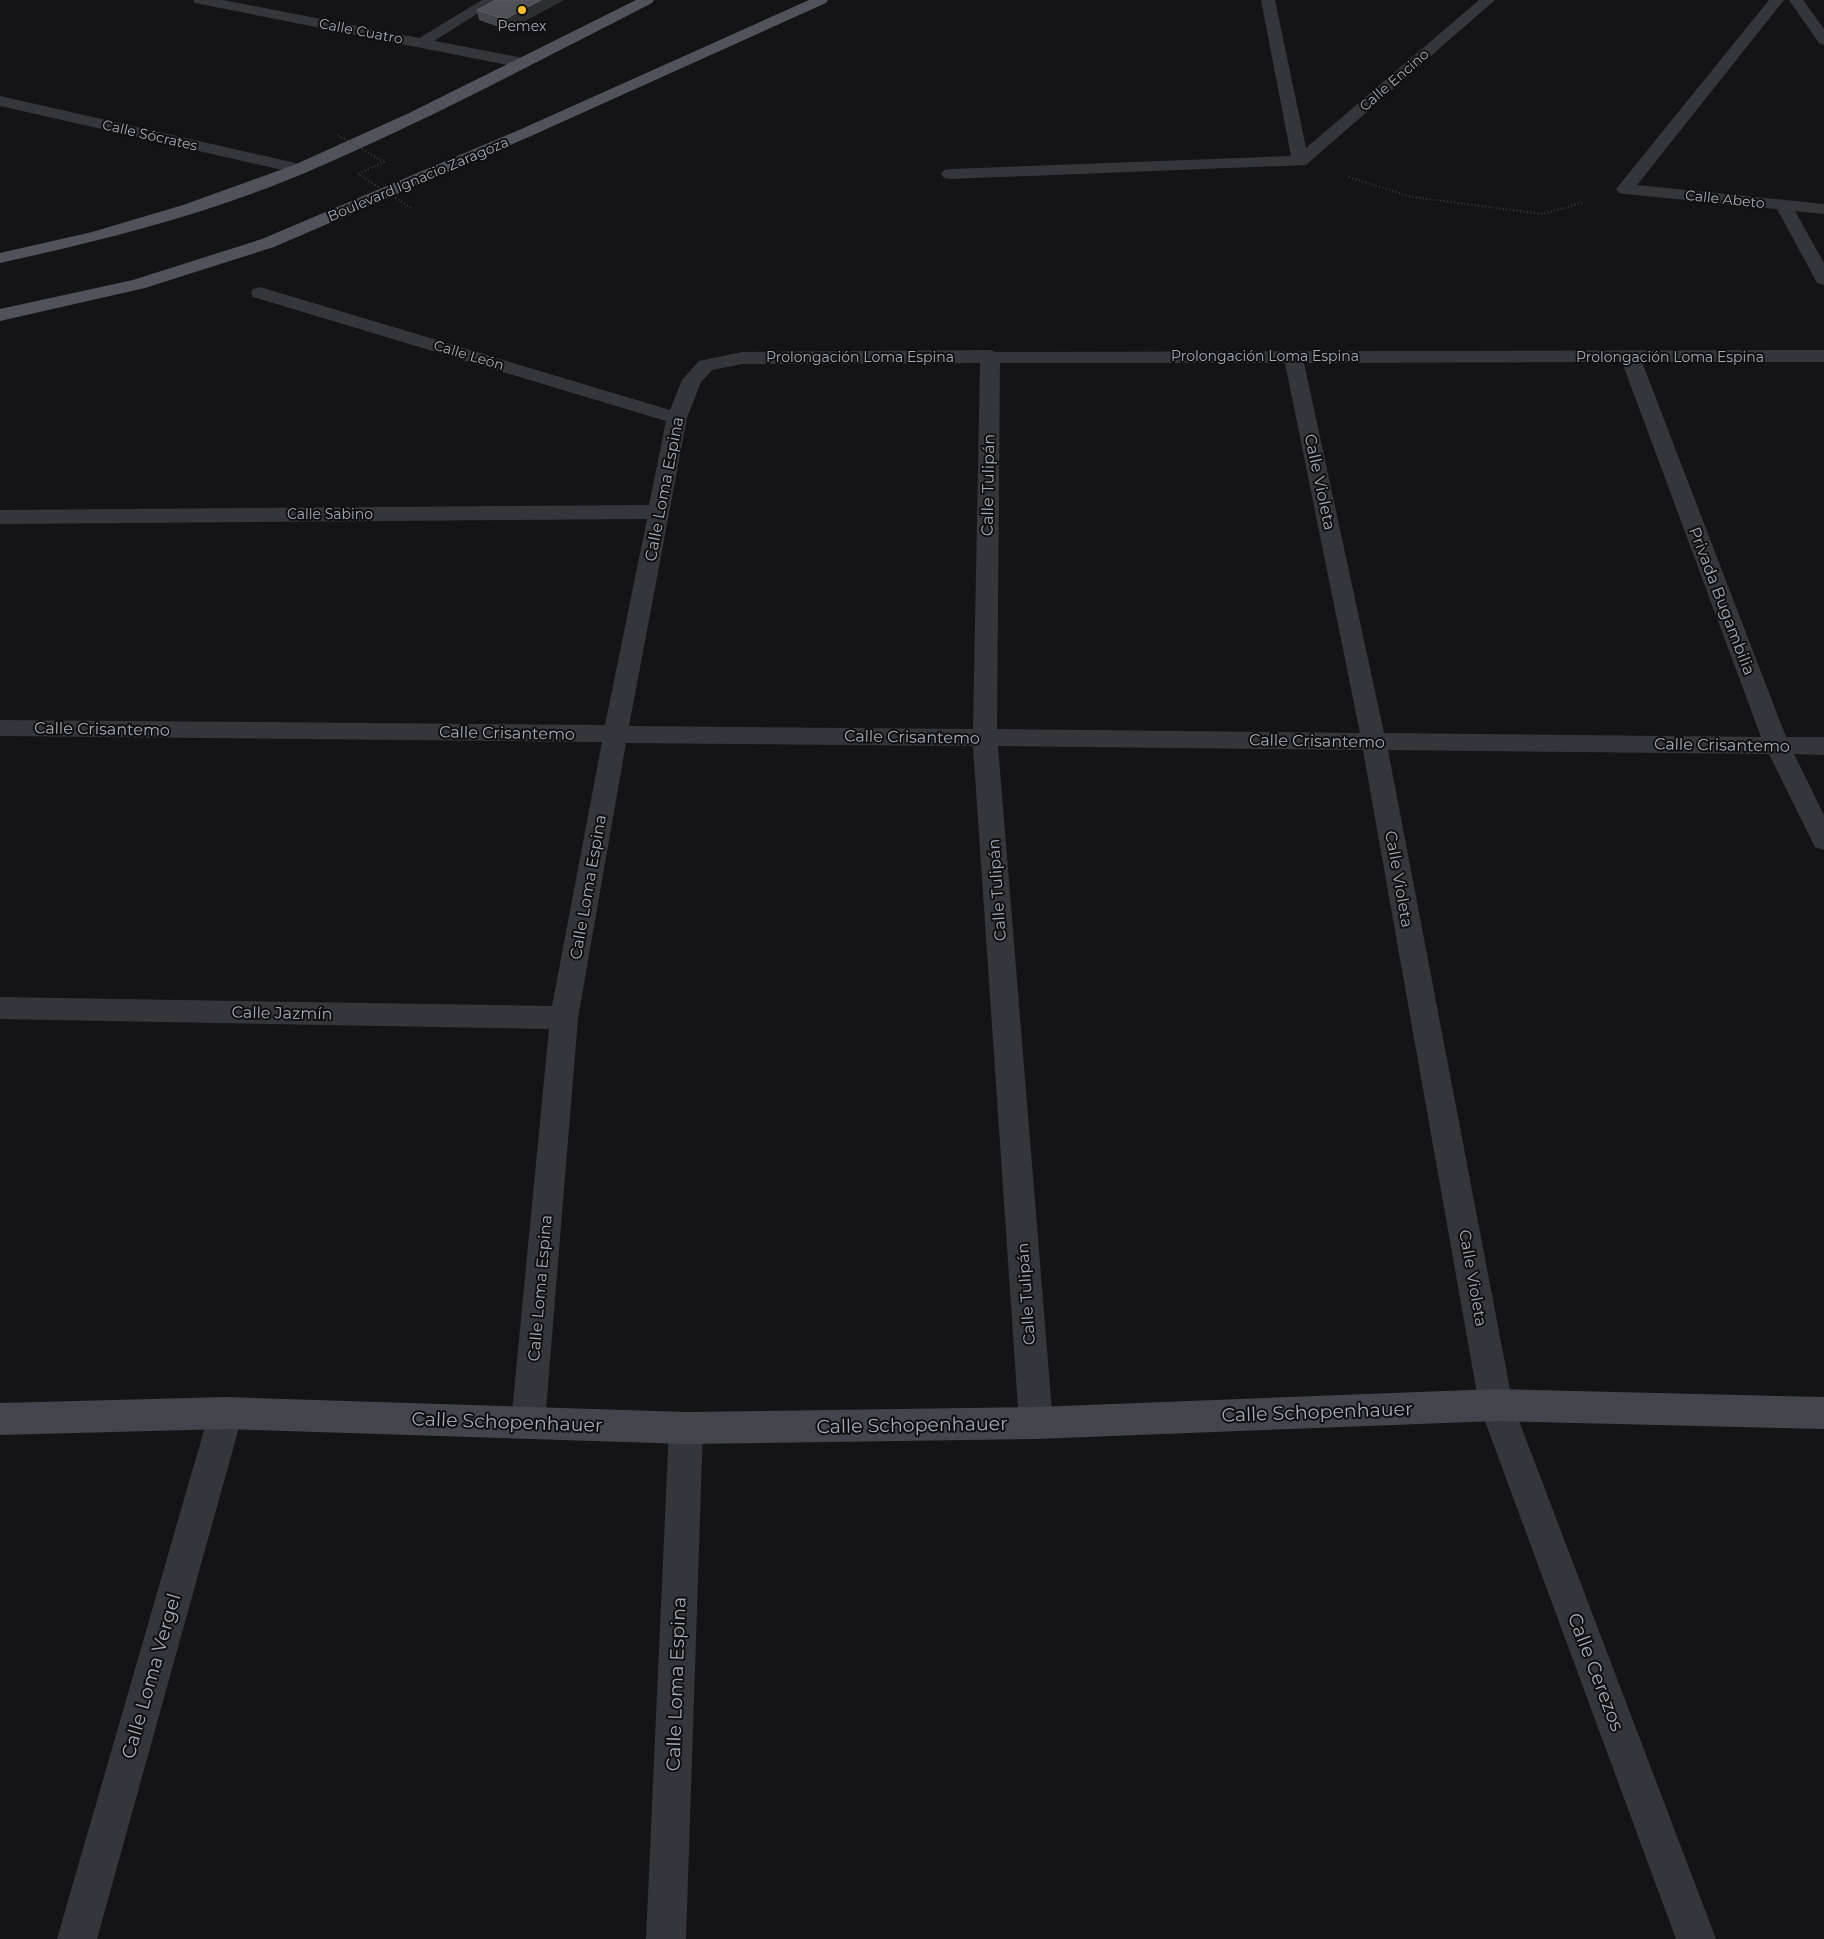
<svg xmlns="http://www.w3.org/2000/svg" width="1824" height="1939" viewBox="0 0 1824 1939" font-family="Montserrat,sans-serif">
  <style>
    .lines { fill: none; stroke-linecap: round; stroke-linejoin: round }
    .path { stroke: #3b3d42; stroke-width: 2; stroke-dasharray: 1 2.5; stroke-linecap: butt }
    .lane { fill: #35363b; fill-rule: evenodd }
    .street { fill: #35363b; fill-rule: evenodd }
    .secondary { fill: #43454c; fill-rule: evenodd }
    .primary { fill: #51535b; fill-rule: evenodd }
    .path-bridge { stroke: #3b3d42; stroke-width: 2; stroke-dasharray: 1 2.5; stroke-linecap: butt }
    .wall { fill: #45464b }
    .shaded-wall { fill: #2d2e31 }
    .building { fill: #505157; stroke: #5d5f66 }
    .poi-dot { fill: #f9bf29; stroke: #0f0f11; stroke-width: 2 }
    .labels { text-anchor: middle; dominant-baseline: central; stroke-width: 4; stroke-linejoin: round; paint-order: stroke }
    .far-poi-label { font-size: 14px; fill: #a6aab7; stroke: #0f0f11 }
    .far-street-label { font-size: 14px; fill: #a6aab7; stroke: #0f0f11 }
    .street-label { font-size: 16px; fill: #a6aab7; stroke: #0f0f11 }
    .near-street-label { font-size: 19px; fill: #a6aab7; stroke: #0f0f11 }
  </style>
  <rect width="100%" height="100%" fill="#141416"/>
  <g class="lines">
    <path class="path" d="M1349 177 1412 197 1543 214 1584 202"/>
    <path class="lane" d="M482 0H499L426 46H416L413 43 416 40Z"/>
    <g class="street">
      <path d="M193 0H223L523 58 529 60 531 63 529 66 523 68 200 4 195 3Z"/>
      <path d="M1261 0H1275L1306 148 1479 0H1495L1306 165 950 179 944 178 941 174 944 170 950 169 1291 156Z"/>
      <path d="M1769 0H1784L1637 185 1824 204V214L1795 211 1824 263V285L1817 283 1815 279 1777 209 1625 194 1619 193 1616 189Z"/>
      <path d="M1789 0H1803L1824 29V45L1819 43Z"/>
      <path d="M0 96 300 164 306 165 308 169 306 173 300 174 0 106Z"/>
      <path d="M260 287 670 410 682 380 699 361 742 352 990 350 996 352 1824 350V362H1642L1786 737H1824V755L1794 754 1824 815V850L1815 847 1769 754 1388 750 1513 1405 1716 1939H1676L1479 1405 1363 750 998 746 1053 1423 1048 1434 1036 1439 1024 1434 1019 1423 973 746 626 743 578 1018 545 1422 540 1433 528 1438 516 1433 511 1422 549 1029 0 1019V997L552 1006 602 742 0 736V720L605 725 647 519 0 524V510L649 505 666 421 253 297 251 293 253 289ZM1622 362 1761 737 1384 733 1304 363ZM980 363 973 729 629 726 687 418 701 382 712 370 742 364ZM1000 363H1285L1360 733 997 729Z"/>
      <path d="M226 1397 238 1402 243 1413 97 1939H57L209 1413 214 1402Z"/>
      <path d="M686 1412 698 1417 703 1428 686 1939H646L669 1428 674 1417Z"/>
    </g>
    <path class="secondary" d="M1496 1389 1824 1397V1429L1496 1421 1036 1439 686 1444 226 1429 0 1435V1403L226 1397 686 1412 1036 1407Z"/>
    <g class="primary">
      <path d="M636 0H654L652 3C538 61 425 122 307 172 208 214 104 240 0 263V253L92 232 183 205 294 165 407 114Z"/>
      <path d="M809 0H828L826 3 531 136 274 247 145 288 0 321V309L133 280 262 239 519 130Z"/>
    </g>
    <path class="path-bridge" d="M338 135 384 162 358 174 411 208"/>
  </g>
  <path class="wall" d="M564 0 507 30 479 20 477 10Z"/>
  <path class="shaded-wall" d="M541 0H564L507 30 505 19Z"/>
  <path class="building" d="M496 0H541L505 19 477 10Z"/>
  <circle class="poi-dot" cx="522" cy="10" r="5"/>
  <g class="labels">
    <g class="far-poi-label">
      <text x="522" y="26">Pemex</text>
    </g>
    <g class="far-street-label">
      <text transform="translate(361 31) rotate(11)">Calle Cuatro</text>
      <text transform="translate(1394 80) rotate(-41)">Calle Encino</text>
      <text transform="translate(150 135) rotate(13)">Calle Sócrates</text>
      <text transform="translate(418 179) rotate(-23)">Boulevard Ignacio Zaragoza</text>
      <text transform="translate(1725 199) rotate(6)">Calle Abeto</text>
      <text transform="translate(469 355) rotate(17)">Calle León</text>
      <text x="1265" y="356">Prolongación Loma Espina</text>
      <text x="860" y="357">Prolongación Loma Espina</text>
      <text x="1670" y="357">Prolongación Loma Espina</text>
      <text x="330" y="514">Calle Sabino</text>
    </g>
    <g class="street-label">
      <text transform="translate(1320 482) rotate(78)">Calle Violeta</text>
      <text transform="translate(988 485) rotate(-89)">Calle Tulipán</text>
      <text transform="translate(664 489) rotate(-79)">Calle Loma Espina</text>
      <text transform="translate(1722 601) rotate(69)">Privada Bugambilia</text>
      <text transform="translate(102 729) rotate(1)">Calle Crisantemo</text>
      <text transform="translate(507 733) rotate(1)">Calle Crisantemo</text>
      <text transform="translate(912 737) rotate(1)">Calle Crisantemo</text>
      <text transform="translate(1317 741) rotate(1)">Calle Crisantemo</text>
      <text transform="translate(1722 745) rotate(1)">Calle Crisantemo</text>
      <text transform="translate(1399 879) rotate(80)">Calle Violeta</text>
      <text transform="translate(588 887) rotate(-80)">Calle Loma Espina</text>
      <text transform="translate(997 890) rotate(-94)">Calle Tulipán</text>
      <text transform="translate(282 1013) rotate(1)">Calle Jazmín</text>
      <text transform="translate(1473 1278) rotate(80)">Calle Violeta</text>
      <text transform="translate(540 1288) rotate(-85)">Calle Loma Espina</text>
      <text transform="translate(1026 1294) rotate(-94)">Calle Tulipán</text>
    </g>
    <g class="near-street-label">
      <text transform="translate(1317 1412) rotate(-2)">Calle Schopenhauer</text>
      <text transform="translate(507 1422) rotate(2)">Calle Schopenhauer</text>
      <text transform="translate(912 1425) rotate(-1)">Calle Schopenhauer</text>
      <text transform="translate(1596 1672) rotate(69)">Calle Cerezos</text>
      <text transform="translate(151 1676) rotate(-74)">Calle Loma Vergel</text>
      <text transform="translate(676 1684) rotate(-88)">Calle Loma Espina</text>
    </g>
  </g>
</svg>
